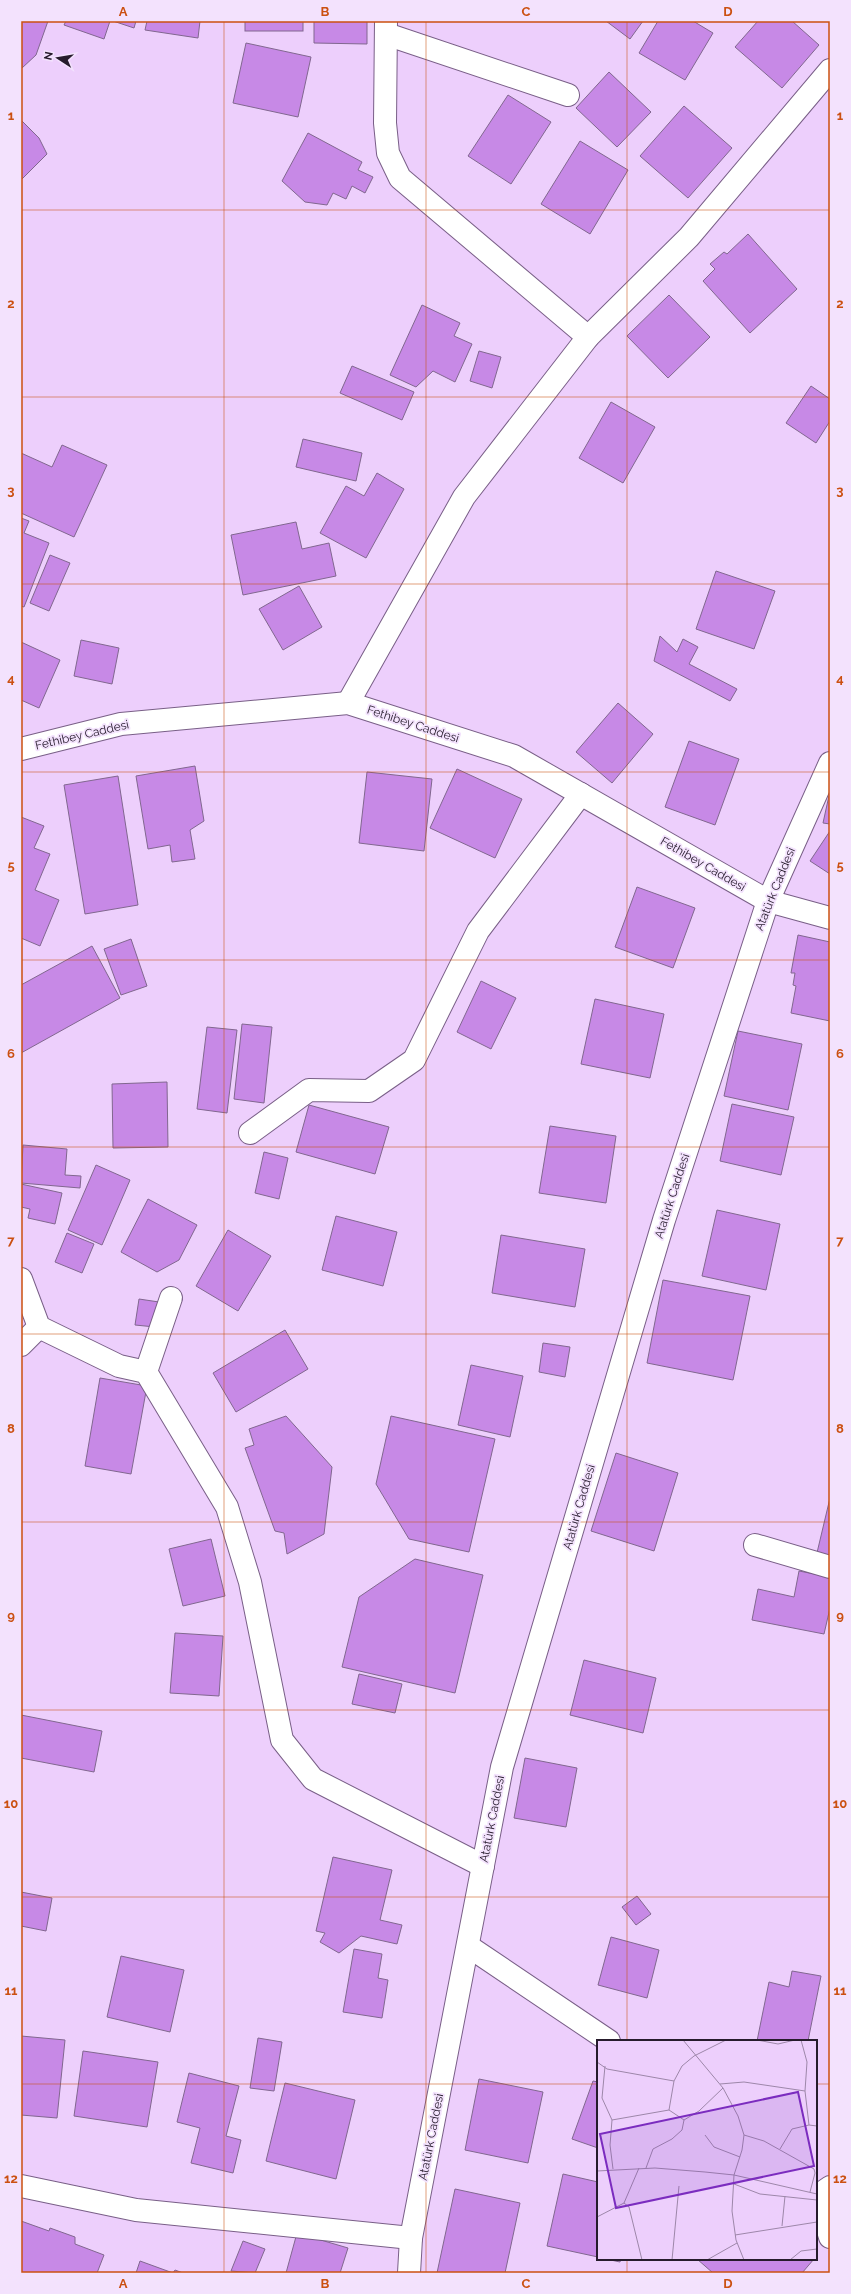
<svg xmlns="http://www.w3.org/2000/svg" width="851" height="2294" viewBox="0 0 851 2294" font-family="Raleway,sans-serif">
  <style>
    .building { fill: #c789e6; stroke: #81678f }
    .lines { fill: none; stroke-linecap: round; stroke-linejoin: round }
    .minor-casing { stroke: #795f87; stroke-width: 24 }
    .minor { stroke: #fff; stroke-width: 22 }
    .grid { fill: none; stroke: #cb5011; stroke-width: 1; stroke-opacity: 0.55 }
    .labels { text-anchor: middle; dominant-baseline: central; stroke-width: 3.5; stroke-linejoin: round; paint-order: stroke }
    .street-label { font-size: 12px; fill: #261b2c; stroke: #f3e2fd }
    .inset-road { fill: none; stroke: #9d87a9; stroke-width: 1 }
    .view { fill: #7b2cbf; fill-opacity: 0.15; stroke: #7b2cbf; stroke-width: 2 }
    .inset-edge { fill: none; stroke: #261b2c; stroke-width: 2 }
    .neatline { fill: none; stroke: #cb5011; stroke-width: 1.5 }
    .grid-label { font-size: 13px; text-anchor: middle; font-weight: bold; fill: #cb5011 }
  </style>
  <rect width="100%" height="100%" fill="#edcffc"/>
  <g class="building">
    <path d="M21 21H48L36 55 22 68Z"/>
    <path d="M66 21H110L104 39 64 25Z"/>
    <path d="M113 21H136L134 28Z"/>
    <path d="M147 21H200L198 38 145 30Z"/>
    <rect x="245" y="21" width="58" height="10"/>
    <path d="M314 21H367V44L314 43Z"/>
    <path d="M606 21H643L630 39Z"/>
    <path d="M658 21H693L713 33 685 80 639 53Z"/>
    <path d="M758 21H792L819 45 782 88 735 47Z"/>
    <path d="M246 43 311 57 298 117 233 103Z"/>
    <path d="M609 72 651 112 617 147 576 108Z"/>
    <path d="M508 95 551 122 511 184 468 156Z"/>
    <path d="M684 106 732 148 688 198 640 156Z"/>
    <path d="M21 120 39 138 47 154 21 180Z"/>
    <path d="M308 133 362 162 358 170 373 177 365 193 352 186 346 199 333 193 327 205 305 202 282 181Z"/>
    <path d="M580 141 628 170 590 234 541 204Z"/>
    <path d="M748 234 797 289 750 333 703 281 715 269 710 264 724 252 727 254Z"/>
    <path d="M669 295 710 337 668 378 627 336Z"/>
    <path d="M422 305 460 323 454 336 472 344 455 382 433 371 416 387 390 375Z"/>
    <path d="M479 351 501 357 492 388 470 381Z"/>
    <path d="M352 366 414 392 402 420 340 393Z"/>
    <path d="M811 386 830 399V421L816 443 786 423Z"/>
    <path d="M611 402 655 427 623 483 579 458Z"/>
    <path d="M303 439 362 453 356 481 296 467Z"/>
    <path d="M62 445 107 465 74 537 21 513V453L52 467Z"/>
    <path d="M377 473 404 489 366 558 320 533 346 486 364 496Z"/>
    <path d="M21 518 29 521 24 533 49 543 24 607 21 606Z"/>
    <path d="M296 522 302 549 329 543 336 576 243 595 231 535Z"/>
    <path d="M50 555 70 563 49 611 30 603Z"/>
    <path d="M716 571 775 591 754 649 696 629Z"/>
    <path d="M299 586 322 627 283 650 259 609Z"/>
    <path d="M660 636 677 652 683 639 698 647 689 664 737 689 730 701 654 661Z"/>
    <path d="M81 640 119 648 112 684 74 676Z"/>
    <path d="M21 642 60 660 39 708 21 700Z"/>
    <path d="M618 703 653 734 612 783 576 752Z"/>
    <path d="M689 741 739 759 715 825 665 807Z"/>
    <path d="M195 766 204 821 190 830 195 859 172 862 170 845 148 849 136 776Z"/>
    <path d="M457 769 522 799 495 858 430 828Z"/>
    <path d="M367 772 432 779 424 851 359 843Z"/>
    <path d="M118 776 138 905 85 914 64 785Z"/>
    <path d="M830 791V824L823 823Z"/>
    <path d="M21 817 44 826 34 848 50 854 35 890 59 900 40 946 21 938Z"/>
    <path d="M830 831V874L810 861Z"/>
    <path d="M637 887 695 908 673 968 615 947Z"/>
    <path d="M798 935 830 942V1021L791 1013 796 986 793 985 795 973H791Z"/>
    <path d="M131 939 147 986 121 995 104 949Z"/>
    <path d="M92 946 120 998 21 1053V985Z"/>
    <path d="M481 981 516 998 491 1049 457 1032Z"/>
    <path d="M595 999 664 1014 650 1078 581 1064Z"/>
    <path d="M242 1024 272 1027 264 1103 234 1099Z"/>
    <path d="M207 1027 237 1030 227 1113 197 1109Z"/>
    <path d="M738 1031 802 1044 788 1110 724 1096Z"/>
    <path d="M167 1082 168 1147 113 1148 112 1084Z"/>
    <path d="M732 1104 794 1117 781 1175 720 1161Z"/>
    <path d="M309 1105 389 1127 375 1174 296 1152Z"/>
    <path d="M550 1126 616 1136 606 1203 539 1193Z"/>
    <path d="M23 1145 67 1149 65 1175 81 1176 80 1188 21 1183Z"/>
    <path d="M264 1152 288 1158 279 1199 255 1193Z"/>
    <path d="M96 1165 130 1180 102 1245 68 1230Z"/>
    <path d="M21 1184 62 1193 55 1224 28 1218 30 1209 21 1207Z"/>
    <path d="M148 1199 197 1225 179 1260 157 1272 121 1252Z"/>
    <path d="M717 1210 780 1224 766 1290 702 1276Z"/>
    <path d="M336 1216 397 1232 383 1286 322 1270Z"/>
    <path d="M228 1230 271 1256 238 1311 196 1286Z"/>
    <path d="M67 1233 94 1244 82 1273 55 1262Z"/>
    <path d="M501 1235 585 1249 575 1307 492 1293Z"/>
    <path d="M663 1280 750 1296 733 1380 647 1363Z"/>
    <path d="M139 1299 159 1302 155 1327 135 1325Z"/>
    <path d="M285 1330 308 1369 236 1412 213 1373Z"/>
    <path d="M543 1343 570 1347 565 1377 539 1372Z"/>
    <path d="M471 1365 523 1376 510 1437 458 1425Z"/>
    <path d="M100 1378 147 1386 131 1474 85 1466Z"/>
    <path d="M286 1416 332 1467 324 1534 287 1554 284 1533 275 1531 245 1448 254 1445 249 1429Z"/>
    <path d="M391 1416 495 1439 469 1552 409 1539 376 1484Z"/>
    <path d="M616 1453 678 1473 654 1551 591 1531Z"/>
    <path d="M830 1498V1560L816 1557Z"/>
    <path d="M211 1539 225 1596 183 1606 169 1549Z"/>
    <path d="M415 1559 483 1575 455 1693 342 1667 359 1597Z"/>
    <path d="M799 1571 830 1577V1608L824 1634 752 1620 758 1589 794 1597Z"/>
    <path d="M175 1633 223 1636 219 1696 170 1693Z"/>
    <path d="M584 1660 656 1678 643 1733 570 1715Z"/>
    <path d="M359 1674 402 1684 395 1713 352 1704Z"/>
    <path d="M21 1715 102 1731 94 1772 21 1758Z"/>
    <path d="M525 1758 577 1768 566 1827 514 1818Z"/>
    <path d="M333 1857 392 1870 380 1920 402 1925 397 1944 361 1936 339 1953 320 1942 325 1933 316 1931Z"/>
    <path d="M21 1892 52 1898 46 1931 21 1926Z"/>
    <path d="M637 1896 651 1914 636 1925 622 1907Z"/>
    <path d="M611 1937 659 1950 647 1998 598 1985Z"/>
    <path d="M354 1949 382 1954 378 1978 388 1980 382 2018 343 2012Z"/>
    <path d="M121 1956 184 1970 170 2032 107 2017Z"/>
    <path d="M792 1971 821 1976 808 2041H757L769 1982 789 1987Z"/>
    <path d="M21 2036 65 2040 57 2118 21 2115Z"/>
    <path d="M258 2038 282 2042 274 2091 250 2088Z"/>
    <path d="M83 2051 158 2062 147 2127 74 2116Z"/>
    <path d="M189 2073 239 2086 226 2136 241 2140 233 2173 191 2163 200 2128 177 2122Z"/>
    <path d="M479 2079 543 2092 528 2163 465 2150Z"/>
    <path d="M593 2081 598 2082V2148L572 2139Z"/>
    <path d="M285 2083 355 2100 336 2179 266 2161Z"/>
    <path d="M563 2174 598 2182V2257L547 2246Z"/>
    <path d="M455 2189 520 2203 505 2273H437Z"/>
    <path d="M21 2221 49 2231 50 2228 75 2237V2244L104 2255 97 2273H21Z"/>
    <path d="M297 2233 348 2248 340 2273H286Z"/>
    <path d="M243 2241 265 2249 255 2273 231 2271Z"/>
    <path d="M606 2259H621L620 2262Z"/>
    <path d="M697 2259H814L802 2273H713Z"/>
    <path d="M140 2261 173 2273 175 2270 183 2273H136Z"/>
  </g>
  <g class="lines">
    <g class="minor-casing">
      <g id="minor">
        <path d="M386 21 385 123 388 153 400 178 588 337"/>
        <path d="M386 34 568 95"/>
        <path d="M348 703 464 497 588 337 689 237 830 70"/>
        <path d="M21 749 121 724 348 703 514 756 768 901 830 918"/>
        <path d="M250 1133 309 1090 369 1091 414 1060 478 931 581 794"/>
        <path d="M21 1279 39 1327 119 1366 146 1372 227 1507 250 1582 282 1740 313 1779 483 1866"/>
        <path d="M21 1345 39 1327"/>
        <path d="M146 1372 171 1298"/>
        <path d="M755 1545 830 1567"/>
        <path d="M468 1946 609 2041"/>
        <path d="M21 2186 136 2210 411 2238"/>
        <path d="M830 2187 817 2196 830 2237"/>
        <path d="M409 2273 411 2238 502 1767 664 1220 768 901 830 763"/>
      </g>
    </g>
    <use href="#minor" class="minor"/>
  </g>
  <path class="grid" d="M224 21V2273M426 21V2273M627 21V2041M21 210H830M21 397H830M21 584H830M21 772H830M21 960H830M21 1147H830M21 1334H830M21 1522H830M21 1710H830M21 1897H830M21 2084H598M816 2084H830M627 2259V2273"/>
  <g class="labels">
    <g class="street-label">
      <text transform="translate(413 724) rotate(18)">Fethibey Caddesi</text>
      <text transform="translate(82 735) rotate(-13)">Fethibey Caddesi</text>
      <text transform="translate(703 864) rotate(30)">Fethibey Caddesi</text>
      <text transform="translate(775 889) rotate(-68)">Atatürk Caddesi</text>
      <text transform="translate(672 1196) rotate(-72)">Atatürk Caddesi</text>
      <text transform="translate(579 1507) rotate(-74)">Atatürk Caddesi</text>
      <text transform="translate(492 1819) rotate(-79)">Atatürk Caddesi</text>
      <text transform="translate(431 2137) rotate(-79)">Atatürk Caddesi</text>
    </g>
  </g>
  <g transform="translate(597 2040)">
    <rect width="220" height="220" fill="#edcffc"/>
    <path class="inset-road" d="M86 0 126 48 141 76 147 95 145 110 137 135 135 171 139 200 147 220M160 0 181 4 198 0M204 0 210 22 208 51M0 22 10 29 77 41M8 26 5 58 15 80 13 105 16 129M123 44 147 42 208 51 212 85M72 70 77 41 85 26 97 16 129 0M15 80 72 70 87 80M108 95 117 107 143 117M147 95 167 101 217 129 218 133 213 152M183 109 195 89 212 85 220 86M49 128 56 109 75 99 85 90 87 80 102 71 126 48M0 131 58 128 108 132 137 135 220 154M137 144 163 154 220 160M27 163 42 128M0 177 27 163 32 167 45 220M185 186 188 156M138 195 220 182M75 220 82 146M110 220 140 203M193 220 204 211 220 209"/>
    <path class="view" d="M201 52 217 126 19 168 3 94Z"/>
    <rect width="220" height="220" class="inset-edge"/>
  </g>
  <rect width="851" height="2294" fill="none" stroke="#f3e2fd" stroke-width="44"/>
  <g transform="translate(58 58) rotate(282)" stroke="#f3e2fd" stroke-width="3" paint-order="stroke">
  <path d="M0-3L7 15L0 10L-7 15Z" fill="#261b2c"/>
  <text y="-6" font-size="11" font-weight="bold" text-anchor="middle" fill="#261b2c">N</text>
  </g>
  <rect x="22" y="22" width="807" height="2250" class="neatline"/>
  <g class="grid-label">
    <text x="123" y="16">A</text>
    <text x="325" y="16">B</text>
    <text x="526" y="16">C</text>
    <text x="728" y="16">D</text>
    <text x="11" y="120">1</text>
    <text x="840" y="120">1</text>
    <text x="11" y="308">2</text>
    <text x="840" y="308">2</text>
    <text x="11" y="495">3</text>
    <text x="840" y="495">3</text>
    <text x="11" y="683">4</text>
    <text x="840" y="683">4</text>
    <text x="11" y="870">5</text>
    <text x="840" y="870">5</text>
    <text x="11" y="1058">6</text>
    <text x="840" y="1058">6</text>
    <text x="11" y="1245">7</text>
    <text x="840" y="1245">7</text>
    <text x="11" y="1433">8</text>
    <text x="840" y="1433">8</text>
    <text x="11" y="1620">9</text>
    <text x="840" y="1620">9</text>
    <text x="11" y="1808">10</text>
    <text x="840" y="1808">10</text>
    <text x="11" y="1995">11</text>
    <text x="840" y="1995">11</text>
    <text x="11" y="2183">12</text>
    <text x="840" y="2183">12</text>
    <text x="123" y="2288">A</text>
    <text x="325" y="2288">B</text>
    <text x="526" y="2288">C</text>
    <text x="728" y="2288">D</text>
  </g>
</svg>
